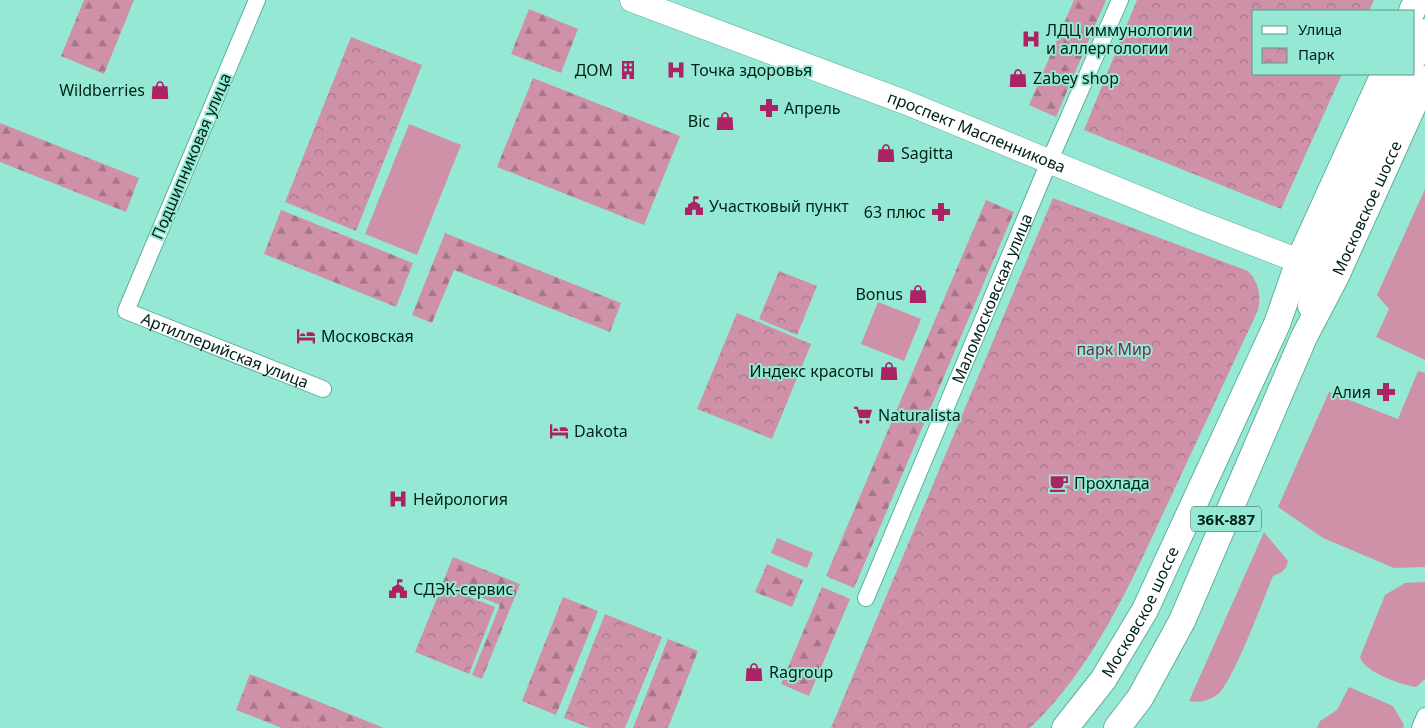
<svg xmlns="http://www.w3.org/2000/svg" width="1425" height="728" viewBox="0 0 1425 728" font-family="'Noto Sans',sans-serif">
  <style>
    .grass { fill: #cf91a7 }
    .forest { fill: url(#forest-firs) }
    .park { fill: url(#park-crowns) }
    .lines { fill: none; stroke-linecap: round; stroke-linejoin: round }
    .street-casing { stroke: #5cb09c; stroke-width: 18 }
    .secondary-casing { stroke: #5cb09c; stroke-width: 25 }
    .primary-casing { stroke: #5cb09c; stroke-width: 28 }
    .street { stroke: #fff; stroke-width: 16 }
    .secondary { stroke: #fff; stroke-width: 24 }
    .primary { stroke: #fff; stroke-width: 26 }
    .labels { text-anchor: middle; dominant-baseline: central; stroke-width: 4; stroke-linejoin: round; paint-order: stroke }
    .shield { fill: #95e9d4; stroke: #2d5d52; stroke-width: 1 }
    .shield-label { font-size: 15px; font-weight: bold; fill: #00211a }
    .poi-label { font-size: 16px; fill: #00211a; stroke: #95e9d4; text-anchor: start }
    .street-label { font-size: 16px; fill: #00211a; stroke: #95e9d4 }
    .park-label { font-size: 16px; fill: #7a274c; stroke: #95e9d4 }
  </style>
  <defs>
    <pattern id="forest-firs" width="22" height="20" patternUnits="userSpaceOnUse" patternTransform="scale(1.25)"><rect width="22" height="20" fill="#cf91a7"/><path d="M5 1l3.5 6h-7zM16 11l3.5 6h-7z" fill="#a67687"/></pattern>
    <pattern id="park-crowns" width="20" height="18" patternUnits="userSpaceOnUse" patternTransform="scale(1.25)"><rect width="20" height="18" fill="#cf91a7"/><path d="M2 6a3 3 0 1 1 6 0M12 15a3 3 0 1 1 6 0" fill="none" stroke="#a67687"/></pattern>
  </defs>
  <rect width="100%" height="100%" fill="#95e9d4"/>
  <g class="grass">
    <path d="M409 124 461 145 417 255 365 234Z"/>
    <path d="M1425 189V360L1376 337 1389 309 1377 295Z"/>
    <path d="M878 302 921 319 904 361 861 344Z"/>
    <path d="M1418 371 1425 373V567L1394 568 1323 538 1278 507 1329 392 1398 419Z"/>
    <path d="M1264 532 1288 561C1286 570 1282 573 1273 576 1264 598 1232 684 1218 694 1209 701 1199 703 1189 701Z"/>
    <path d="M777 538 813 553 807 568 771 553Z"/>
    <path d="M1425 582V679L1416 687C1401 685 1364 672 1360 657L1385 595 1405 583Z"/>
    <path d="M1349 687 1393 706 1404 725 1403 728H1317L1320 721 1337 710Z"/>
  </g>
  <g class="forest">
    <path d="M84 0H134L104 74 61 56Z"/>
    <path d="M1074 0H1106L1056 117 1029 105Z"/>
    <path d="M529 9 578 29 561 73 511 54Z"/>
    <path d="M533 78 680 136 644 225 497 167Z"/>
    <path d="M0 123 139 178 126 212 0 162Z"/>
    <path d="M986 200 1014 212 854 588 826 576Z"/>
    <path d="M281 210 413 263 396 307 264 254Z"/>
    <path d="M445 233 621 303 610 332 454 270 432 323 412 315Z"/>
    <path d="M453 557 520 584 482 679 472 675 500 605 443 582Z"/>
    <path d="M767 564 803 580 792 607 755 592Z"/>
    <path d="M822 587 850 599 809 696 781 684Z"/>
    <path d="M563 597 598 611 556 715 522 701Z"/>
    <path d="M668 639 698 651 668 728H633Z"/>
    <path d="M250 674 384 728H282L236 710Z"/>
  </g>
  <g class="park">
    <path d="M1137 0H1374L1369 11H1254V74H1342L1281 209 1084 130Z"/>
    <path d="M351 37 422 65 356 231 285 202Z"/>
    <path d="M1053 198 1248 271C1259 283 1261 295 1258 310 1228 374 1198 439 1168 503 1131 582 1095 666 1030 728H831Z"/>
    <path d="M779 271 817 286 797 335 759 319Z"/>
    <path d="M737 313 811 344 772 439 697 409Z"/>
    <path d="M442 586 495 607 469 674 415 652Z"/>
    <path d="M605 614 662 637 625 728H590L564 718Z"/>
  </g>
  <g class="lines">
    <g class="street-casing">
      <g id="street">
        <path id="s1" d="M257 0 126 311 323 389"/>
        <path id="s2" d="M866 598 1049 162 1120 0"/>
        <path d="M1420 728 1425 716"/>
      </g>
    </g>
    <g class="secondary-casing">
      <g id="secondary">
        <path id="s3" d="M632 0 907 103 1195 221 1299 261"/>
      </g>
    </g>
    <g class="primary-casing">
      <g id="primary">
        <path d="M1412 11 1417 0"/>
        <path d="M1414 57 1425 32"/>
        <path d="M1311 306 1319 268 1406 74"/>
        <path id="s4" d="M1065 728 1103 680 1145 610 1277 324 1299 261 1384 74"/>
        <path id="s5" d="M1117 728 1140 698 1182 621 1304 337 1336 276 1425 79"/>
      </g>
    </g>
    <use href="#street" class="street"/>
    <use href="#secondary" class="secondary"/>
    <use href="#primary" class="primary"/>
  </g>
  <defs>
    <g id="hospital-bare" transform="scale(1.5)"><path d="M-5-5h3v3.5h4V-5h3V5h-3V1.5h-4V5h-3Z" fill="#ab2265" stroke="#95e9d4" stroke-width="2.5" paint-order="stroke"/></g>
    <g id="building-bare" transform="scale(1.5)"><path d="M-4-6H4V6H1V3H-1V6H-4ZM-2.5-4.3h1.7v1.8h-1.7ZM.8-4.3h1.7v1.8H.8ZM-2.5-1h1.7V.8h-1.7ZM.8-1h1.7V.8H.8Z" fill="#ab2265" stroke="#95e9d4" stroke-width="2.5" paint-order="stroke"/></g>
    <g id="shop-bare" transform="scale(1.5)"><path d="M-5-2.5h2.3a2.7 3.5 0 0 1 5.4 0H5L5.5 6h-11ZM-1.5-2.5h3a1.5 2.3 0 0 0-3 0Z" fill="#ab2265" stroke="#95e9d4" stroke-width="2.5" paint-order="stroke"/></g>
    <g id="pharmacy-bare" transform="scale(1.5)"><path d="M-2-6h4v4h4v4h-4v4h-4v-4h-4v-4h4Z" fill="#ab2265" stroke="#95e9d4" stroke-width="2.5" paint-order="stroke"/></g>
    <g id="civic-bare" transform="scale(1.5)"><path d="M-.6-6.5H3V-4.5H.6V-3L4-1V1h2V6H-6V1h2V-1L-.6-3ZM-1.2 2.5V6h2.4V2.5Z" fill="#ab2265" stroke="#95e9d4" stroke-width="2.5" paint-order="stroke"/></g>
    <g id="hotel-bare" transform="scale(1.5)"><path d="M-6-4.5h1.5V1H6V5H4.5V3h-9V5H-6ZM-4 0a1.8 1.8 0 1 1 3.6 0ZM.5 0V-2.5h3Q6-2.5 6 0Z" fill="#ab2265" stroke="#95e9d4" stroke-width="2.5" paint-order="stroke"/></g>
    <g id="supermarket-bare" transform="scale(1.5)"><path d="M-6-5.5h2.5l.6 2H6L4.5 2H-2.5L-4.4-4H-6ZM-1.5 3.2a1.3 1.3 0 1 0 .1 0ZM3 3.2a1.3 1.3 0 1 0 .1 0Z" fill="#ab2265" stroke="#95e9d4" stroke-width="2.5" paint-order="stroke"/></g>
    <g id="cafe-bare" transform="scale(1.5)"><path d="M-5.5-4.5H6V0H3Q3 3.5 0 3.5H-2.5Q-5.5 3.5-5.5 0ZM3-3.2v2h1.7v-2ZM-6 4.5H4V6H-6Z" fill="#ab2265" stroke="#95e9d4" stroke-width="2.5" paint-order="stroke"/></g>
  </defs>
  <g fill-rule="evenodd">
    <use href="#hospital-bare" x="1031" y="39"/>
    <use href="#building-bare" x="628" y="70"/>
    <use href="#hospital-bare" x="676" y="70"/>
    <use href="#shop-bare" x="1018" y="78"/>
    <use href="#shop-bare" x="160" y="90"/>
    <use href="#pharmacy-bare" x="769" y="108"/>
    <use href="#shop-bare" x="725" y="121"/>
    <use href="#shop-bare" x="886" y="153"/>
    <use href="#civic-bare" x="694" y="206"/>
    <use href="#pharmacy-bare" x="941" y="212"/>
    <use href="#shop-bare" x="918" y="294"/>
    <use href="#hotel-bare" x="306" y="336"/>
    <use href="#shop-bare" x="889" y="371"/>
    <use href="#pharmacy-bare" x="1386" y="392"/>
    <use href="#supermarket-bare" x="863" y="415"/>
    <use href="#hotel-bare" x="559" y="431"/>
    <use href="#cafe-bare" x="1059" y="483"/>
    <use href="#hospital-bare" x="398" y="499"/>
    <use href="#civic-bare" x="398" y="589"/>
    <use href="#shop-bare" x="754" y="672"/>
  </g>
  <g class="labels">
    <rect class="shield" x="1191" y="506.5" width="70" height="25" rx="4"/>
    <g class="shield-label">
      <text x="1226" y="519">36К-887</text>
    </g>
    <g class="poi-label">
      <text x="1046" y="30">ЛДЦ иммунологии<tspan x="1046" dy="18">и аллергологии</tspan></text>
      <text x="613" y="70" text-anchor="end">ДОМ</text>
      <text x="691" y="70">Точка здоровья</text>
      <text x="1033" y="78">Zabey shop</text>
      <text x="145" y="90" text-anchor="end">Wildberries</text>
      <text x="784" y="108">Апрель</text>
      <text x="710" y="121" text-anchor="end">Bic</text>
      <text x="901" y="153">Sagitta</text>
      <text x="709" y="206">Участковый пункт</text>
      <text x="926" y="212" text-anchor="end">63 плюс</text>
      <text x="903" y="294" text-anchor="end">Bonus</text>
      <text x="321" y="336">Московская</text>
      <text x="874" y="371" text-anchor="end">Индекс красоты</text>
      <text x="1371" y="392" text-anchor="end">Алия</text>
      <text x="878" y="415">Naturalista</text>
      <text x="574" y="431">Dakota</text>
      <text x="1074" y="483">Прохлада</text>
      <text x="413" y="499">Нейрология</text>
      <text x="413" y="589">СДЭК-сервис</text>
      <text x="769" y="672">Ragroup</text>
    </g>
    <g class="street-label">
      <text stroke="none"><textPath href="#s3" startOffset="369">проспект Масленникова</textPath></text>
      <text transform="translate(191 156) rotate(-67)">Подшипниковая улица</text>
      <text stroke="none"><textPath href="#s5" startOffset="578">Московское шоссе</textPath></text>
      <text stroke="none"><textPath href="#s2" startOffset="325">Маломосковская улица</textPath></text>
      <text stroke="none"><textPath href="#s1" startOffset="444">Артиллерийская улица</textPath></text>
      <text stroke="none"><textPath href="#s4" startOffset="139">Московское шоссе</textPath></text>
    </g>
    <g class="park-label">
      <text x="1114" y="349">парк Мир</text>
    </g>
  </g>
  <rect x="1252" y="10" width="162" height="65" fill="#95e9d4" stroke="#59998a"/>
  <rect x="1262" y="26" width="25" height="8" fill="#ffffff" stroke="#59998a"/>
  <text x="1298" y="35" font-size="15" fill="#00211a">Улица</text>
  <rect x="1262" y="48" width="25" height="15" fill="url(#park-crowns)" stroke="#59998a"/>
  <text x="1298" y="60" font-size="15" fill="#00211a">Парк</text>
</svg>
